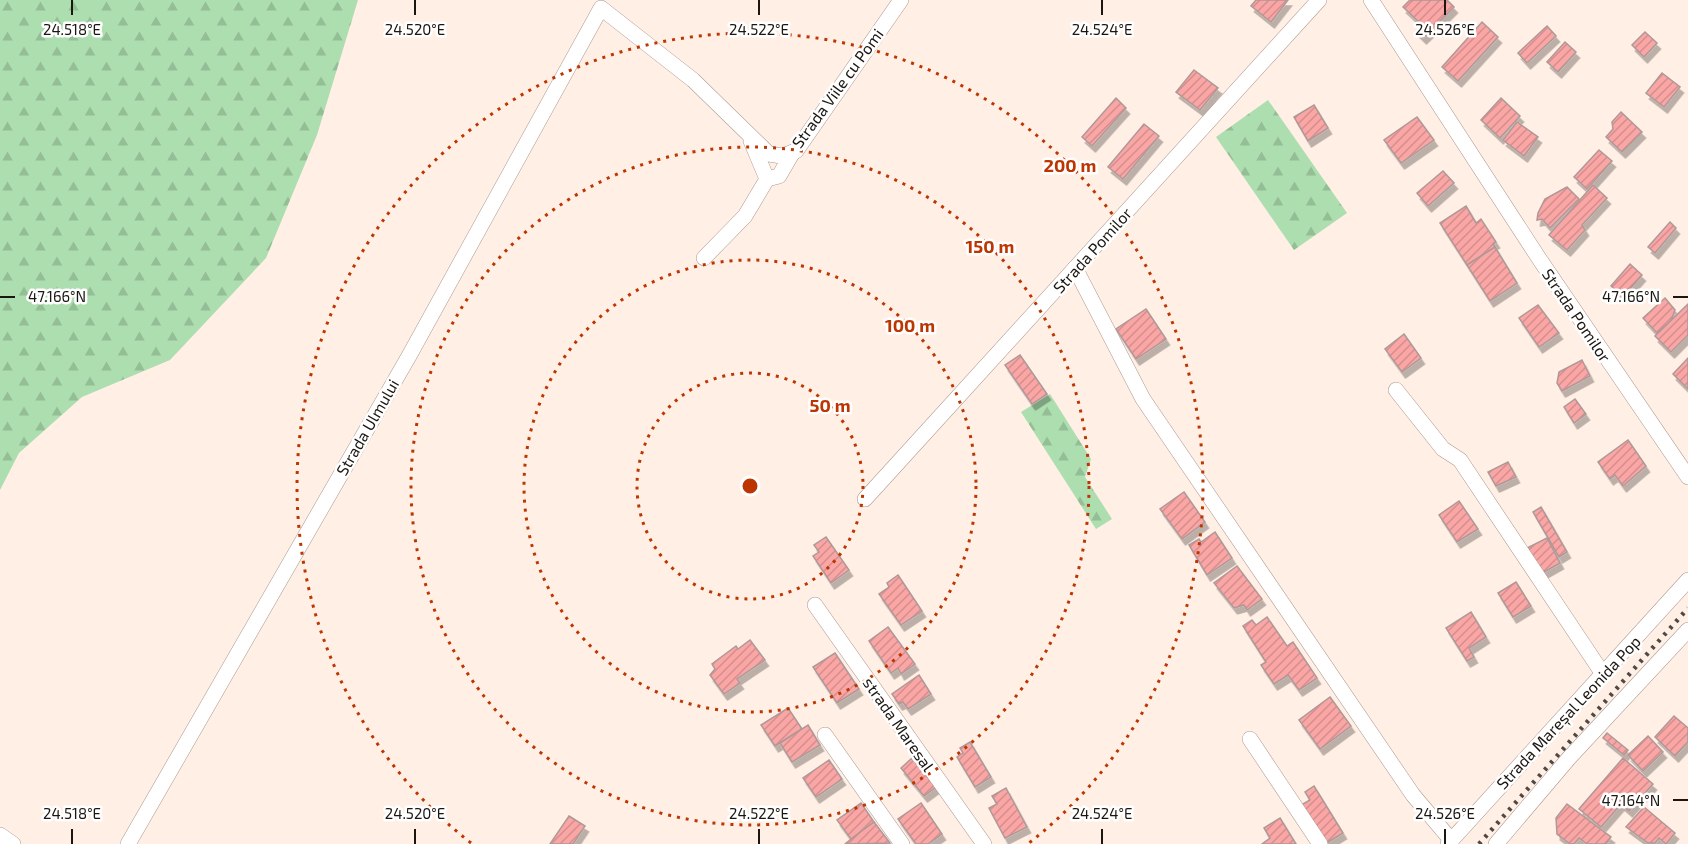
<svg xmlns="http://www.w3.org/2000/svg" width="1688" height="844" viewBox="0 0 1688 844" font-family="'Exo 2',sans-serif">
  <style>
    .forest { fill: url(#forest-firs) }
    .building { fill: url(#building-hatch); stroke: #af9897; stroke-width: 1.5; filter: url(#shadow) }
    .lines { fill: none; stroke-linecap: round; stroke-linejoin: round }
    .minor-casing { stroke: #ac9a8e; stroke-width: 16 }
    .minor { stroke: #fff; stroke-width: 15 }
    .rail { stroke: #504842; stroke-width: 4.5; stroke-dasharray: 3 6; stroke-linecap: butt }
    .ticks { fill: none; stroke: #1c1611; stroke-width: 2 }
    .ring { fill: none; stroke: #bd3500; stroke-width: 3; stroke-dasharray: 3 6 }
    .labels { text-anchor: middle; dominant-baseline: central; stroke-width: 5; stroke-linejoin: round; paint-order: stroke }
    .street-label { font-size: 16px; fill: #1c1611; stroke: #fff }
    .ticks-label { font-size: 15px; text-anchor: middle; fill: #1c1611; stroke: #fff; stroke-width: 5; stroke-linejoin: round; paint-order: stroke }
    .centre { fill: #bd3500; stroke: #fff; stroke-width: 3 }
    .ring-label { font-size: 18px; text-anchor: middle; font-weight: bold; fill: #bd3500; stroke: #fff; stroke-width: 5; stroke-linejoin: round; paint-order: stroke }
  </style>
  <defs>
    <pattern id="forest-firs" width="22" height="20" patternUnits="userSpaceOnUse" patternTransform="scale(1.5)"><rect width="22" height="20" fill="#addeaf"/><path d="M5 1l3.5 6h-7zM16 11l3.5 6h-7z" fill="#94be96"/></pattern>
    <pattern id="building-hatch" width="6" height="6" patternUnits="userSpaceOnUse" patternTransform="scale(1.5)"><rect width="6" height="6" fill="#f9a6a5"/><path d="M-1 1l2-2M0 6l6-6M5 7l2-2" fill="none" stroke="#d58e8d"/></pattern>
    <filter id="shadow"><feDropShadow dx="3.5" dy="6" stdDeviation="0" flood-color="#0004"/></filter>
  </defs>
  <rect width="100%" height="100%" fill="#ffefe5"/>
  <g class="forest">
    <path d="M0 0H358L317 135 266 258 170 360 82 397 19 453 0 490Z"/>
    <path d="M1268 100 1347 213 1294 250 1216 137Z"/>
    <path d="M1050 394 1091 459 1085 477 1112 519 1096 529 1021 412Z"/>
  </g>
  <g class="building">
    <path d="M1256 0H1288L1271 22 1251 6Z"/>
    <path d="M1410 0H1447L1454 7 1423 38 1416 31 1422 25 1403 7Z"/>
    <path d="M1482 22 1498 37 1458 81 1442 67Z"/>
    <path d="M1547 26 1556 36 1527 63 1518 53Z"/>
    <path d="M1645 32 1657 43 1644 57 1632 45Z"/>
    <path d="M1565 42 1576 52 1558 72 1547 62Z"/>
    <path d="M1194 70 1218 88 1200 110 1176 92Z"/>
    <path d="M1662 73 1680 87 1664 107 1646 93Z"/>
    <path d="M1116 98 1126 108 1092 146 1082 137Z"/>
    <path d="M1501 98 1520 116 1500 138 1481 120Z"/>
    <path d="M1314 105 1328 128 1308 141 1294 117Z"/>
    <path d="M1621 112 1642 132 1622 152 1606 137 1613 129 1612 122Z"/>
    <path d="M1417 117 1434 140 1401 163 1384 140Z"/>
    <path d="M1517 122 1538 137 1524 156 1503 140Z"/>
    <path d="M1144 124 1159 136 1123 179 1108 167Z"/>
    <path d="M1599 150 1612 161 1587 189 1574 177Z"/>
    <path d="M1443 171 1454 183 1428 206 1417 193Z"/>
    <path d="M1593 185 1607 198 1582 225 1585 230 1567 250 1549 235Z"/>
    <path d="M1567 187 1579 199 1550 228 1542 219 1537 220 1538 213 1545 199Z"/>
    <path d="M1466 206 1476 223 1481 219 1496 242 1493 244 1495 247 1467 265 1440 223Z"/>
    <path d="M1670 222 1676 228 1655 253 1648 247Z"/>
    <path d="M1495 247 1517 283 1490 301 1467 265Z"/>
    <path d="M1630 264 1642 275 1623 297 1611 286Z"/>
    <path d="M1665 298 1675 310 1671 321 1657 333 1643 318Z"/>
    <path d="M1688 304V335L1671 352 1655 336Z"/>
    <path d="M1538 305 1559 333 1539 347 1519 318Z"/>
    <path d="M1146 309 1166 339 1136 359 1116 329Z"/>
    <path d="M1404 334 1421 358 1402 372 1385 349Z"/>
    <path d="M1020 355 1047 394 1032 404 1005 365Z"/>
    <path d="M1688 358V389L1673 374Z"/>
    <path d="M1582 360 1590 376 1562 391 1557 383 1559 372Z"/>
    <path d="M1575 399 1586 414 1574 423 1564 407Z"/>
    <path d="M1628 440 1646 466 1623 486 1615 475 1610 479 1598 462Z"/>
    <path d="M1508 462 1516 477 1496 486 1488 472Z"/>
    <path d="M1184 492 1205 522 1182 539 1160 509Z"/>
    <path d="M1459 501 1478 529 1457 542 1439 515Z"/>
    <path d="M1541 507 1567 552 1559 557 1533 512Z"/>
    <path d="M1215 532 1232 558 1207 575 1189 545 1199 539 1201 542Z"/>
    <path d="M826 537 849 570 831 583 813 556 819 552 814 545Z"/>
    <path d="M1547 538 1560 563 1537 576 1523 550Z"/>
    <path d="M1237 566 1262 599 1247 610 1244 605 1234 608 1214 583Z"/>
    <path d="M898 575 922 611 901 625 879 594 889 587 887 583Z"/>
    <path d="M1516 582 1531 606 1513 617 1498 593Z"/>
    <path d="M1471 612 1486 637 1469 648 1474 657 1467 661 1446 628Z"/>
    <path d="M1267 617 1287 646 1293 642 1317 678 1299 690 1288 675 1274 684 1261 665 1266 662 1243 626 1252 620 1256 625Z"/>
    <path d="M888 627 915 664 901 674 898 668 891 673 869 641Z"/>
    <path d="M750 640 765 660 737 679 740 683 724 694 710 675 715 669 712 664 736 646 738 649Z"/>
    <path d="M835 653 859 689 837 703 813 667Z"/>
    <path d="M919 675 931 694 908 709 903 702 899 704 892 694Z"/>
    <path d="M1330 697 1351 726 1320 749 1299 720Z"/>
    <path d="M788 708 802 729 775 746 761 725Z"/>
    <path d="M1674 716 1688 728V742L1675 756 1655 737Z"/>
    <path d="M808 725 820 745 792 762 780 743Z"/>
    <path d="M1607 733 1628 750 1624 755 1603 738Z"/>
    <path d="M1648 736 1663 752 1643 771 1628 755Z"/>
    <path d="M970 742 991 777 975 787 957 757 963 753 960 748Z"/>
    <path d="M912 758 936 787 924 796 901 768Z"/>
    <path d="M1623 758 1653 784 1629 811 1621 804 1601 827 1579 809Z"/>
    <path d="M829 760 842 779 816 797 803 778Z"/>
    <path d="M1314 786 1343 833 1325 844 1302 816 1303 804 1310 800 1305 792Z"/>
    <path d="M1006 788 1027 827 1005 838 989 808 997 804 992 796Z"/>
    <path d="M861 803 874 822 851 839 837 820Z"/>
    <path d="M921 803 942 834 928 844H916L898 819Z"/>
    <path d="M1567 804 1611 837 1606 844H1587L1579 838 1574 844H1570L1557 834 1556 818Z"/>
    <path d="M1644 807 1675 833 1666 844 1659 838 1655 843H1648L1626 827Z"/>
    <path d="M569 816 585 826 573 844H550Z"/>
    <path d="M1280 818 1296 844H1262L1270 838 1264 828Z"/>
    <path d="M874 822 890 843 845 844 851 839Z"/>
  </g>
  <g class="lines">
    <g class="minor-casing">
      <g id="minor">
        <path d="M1371 0 1540 260 1688 477"/>
        <path d="M767 179 779 176 793 152"/>
        <path d="M704 258 745 216 767 179 751 141"/>
        <path d="M1075 268 1143 399 1413 795 1451 840"/>
        <path d="M1396 390 1443 449 1460 460 1603 674"/>
        <path d="M865 499 1319 0"/>
        <path d="M815 605 984 844"/>
        <path d="M825 735 902 844"/>
        <path d="M1250 739 1320 844"/>
        <path d="M0 835 13 844"/>
        <path d="M128 844 409 356 601 8 693 80 769 154 782 156 796 151 901 0"/>
        <path d="M1448 844 1688 580"/>
        <path d="M1496 844 1569 758 1688 630"/>
      </g>
    </g>
    <use href="#minor" class="minor"/>
    <path class="rail" d="M1479 844 1688 608"/>
  </g>
  <path class="ticks" d="M72 0V15M415 0V15M759 0V15M1102 0V15M1445 0V15M0 297H15M1673 297H1688M1673 800H1688M72 829V844M415 829V844M759 829V844M1102 829V844M1445 829V844"/>
  <g class="ring">
    <circle cx="750" cy="486" r="113"/>
    <circle cx="750" cy="486" r="226"/>
    <circle cx="750" cy="486" r="339"/>
    <path d="M471 843A453 453 0 1 1 1029 843"/>
  </g>
  <g class="labels">
    <g class="street-label">
      <text transform="translate(837 88) rotate(-54)">Strada Viile cu Pomi</text>
      <text transform="translate(1092 250) rotate(-48)">Strada Pomilor</text>
      <text transform="translate(1577 315) rotate(56)">Strada Pomilor</text>
      <text transform="translate(367 427) rotate(-60)">Strada Ulmului</text>
      <text transform="translate(1568 712) rotate(-47)">Strada Mareșal Leonida Pop</text>
      <text transform="translate(899 724) rotate(55)">strada Maresal</text>
    </g>
  </g>
  <g class="ticks-label">
    <text x="72" y="35">24.518°E</text>
    <text x="415" y="35">24.520°E</text>
    <text x="759" y="35">24.522°E</text>
    <text x="1102" y="35">24.524°E</text>
    <text x="1445" y="35">24.526°E</text>
    <text x="57" y="302">47.166°N</text>
    <text x="1631" y="302">47.166°N</text>
    <text x="1631" y="806">47.164°N</text>
    <text x="72" y="819">24.518°E</text>
    <text x="415" y="819">24.520°E</text>
    <text x="759" y="819">24.522°E</text>
    <text x="1102" y="819">24.524°E</text>
    <text x="1445" y="819">24.526°E</text>
  </g>
  <circle cx="750" cy="486" r="9" class="centre"/>
  <g class="ring-label">
    <text x="1070" y="172">200 m</text>
    <text x="990" y="253">150 m</text>
    <text x="910" y="332">100 m</text>
    <text x="830" y="412">50 m</text>
  </g>
</svg>
